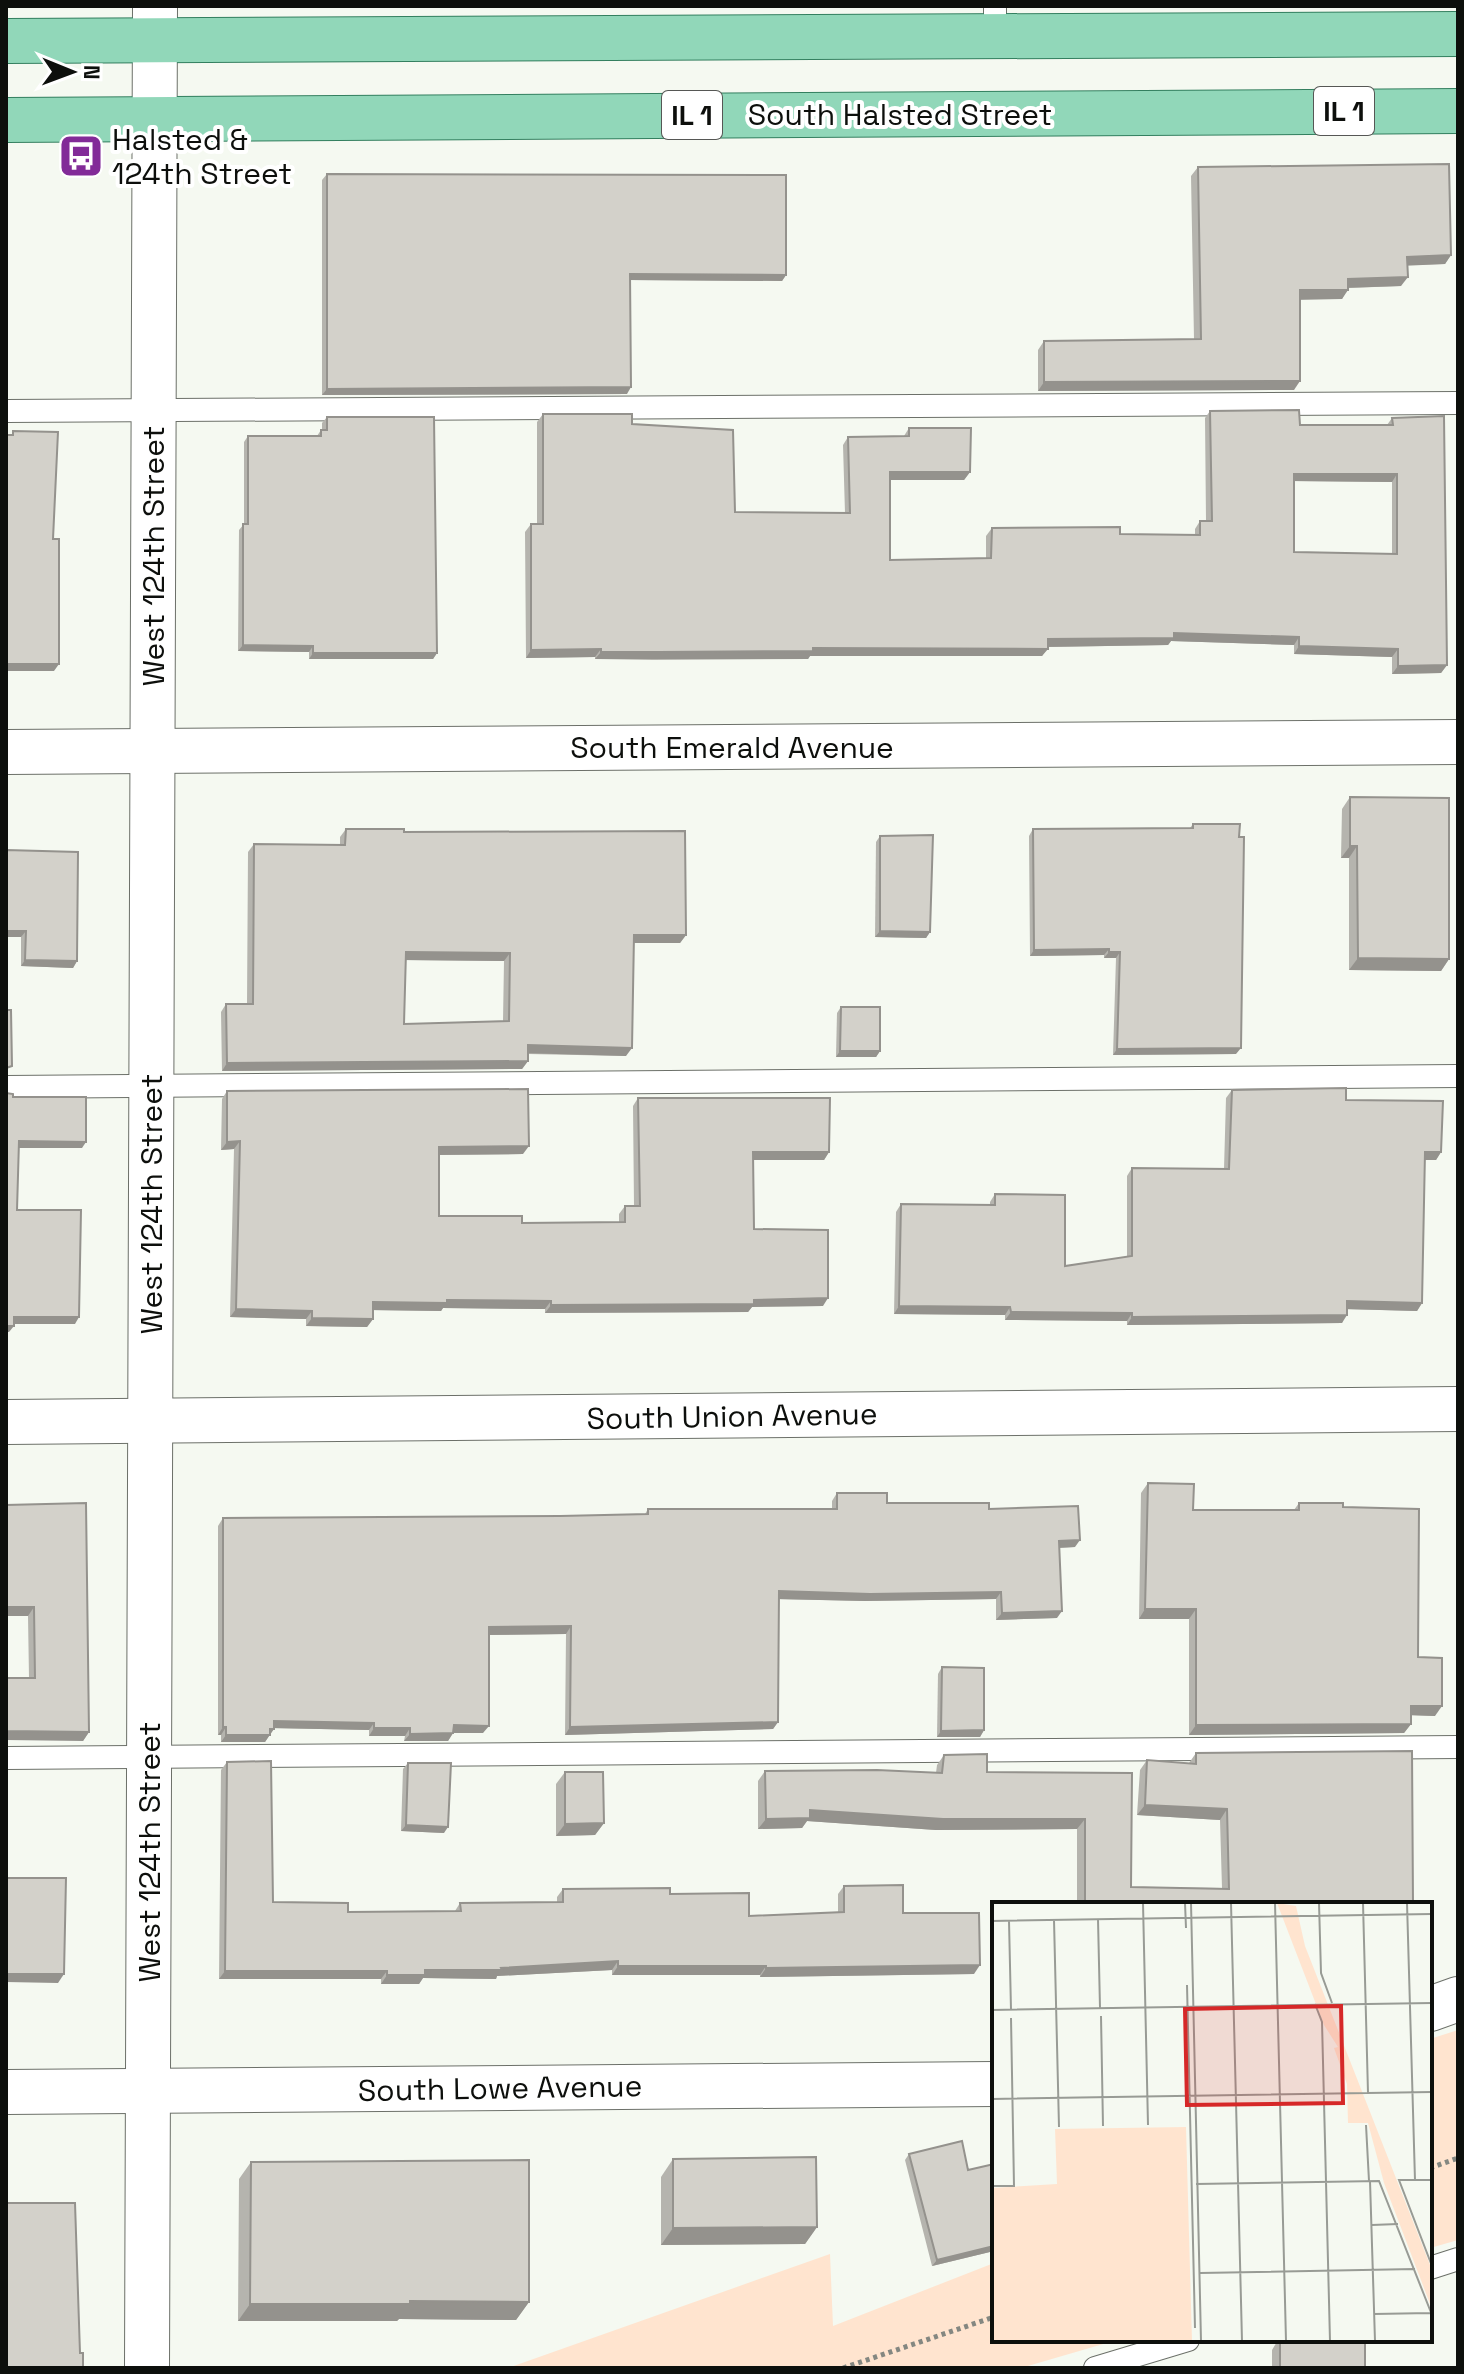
<svg xmlns="http://www.w3.org/2000/svg" width="1464" height="2374" viewBox="0 0 1464 2374" font-family="'Space Grotesk',sans-serif">
  <style>
    .green { fill: #ffe4cf }
    .lines { fill: none; stroke-linecap: round; stroke-linejoin: round }
    .service-casing { stroke: #6c7069; stroke-width: 24 }
    .minor-casing { stroke: #6c7069; stroke-width: 46 }
    .primary-casing { stroke: #337f5f; stroke-width: 46 }
    .path { stroke: #848781; stroke-width: 5; stroke-dasharray: 4 4; stroke-linecap: butt }
    .service { stroke: #fff; stroke-width: 22 }
    .minor { stroke: #fff; stroke-width: 44 }
    .primary { stroke: #91d7b9; stroke-width: 44 }
    .wall { fill: #b5b4ae; fill-rule: evenodd }
    .shaded-wall { fill: #94928d }
    .building { fill: #d3d1ca; stroke: #94928d; stroke-width: 2; fill-rule: evenodd }
    .labels { text-anchor: middle; dominant-baseline: central; stroke-width: 8; stroke-linejoin: round; paint-order: stroke }
    .shield { fill: #fff; stroke: #565755; stroke-width: 2 }
    .shield-label { font-size: 28px; font-weight: bold; fill: #0d0f0c }
    .street-label { font-size: 30px; fill: #0d0f0c; stroke: #fff }
    .poi-label { font-size: 30px; fill: #0d0f0c; stroke: #fff; text-anchor: start }
    .inset-road { fill: none; stroke: #989b95; stroke-width: 2 }
    .view { fill: #d62828; fill-opacity: 0.15; stroke: #d62828; stroke-width: 4 }
    .inset-edge { fill: none; stroke: #0d0f0c; stroke-width: 4 }
  </style>
  <rect width="100%" height="100%" fill="#f5f9f1"/>
  <g class="green">
    <path d="M1458 2030V2240L1430 2248V2039Z"/>
    <path d="M830 2254 833 2326 994 2263V2340H1117L1021 2368H508Z"/>
  </g>
  <g class="lines">
    <g class="service-casing">
      <g id="service">
        <path d="M995 6V36"/>
        <path d="M6 411 1458 403"/>
        <path d="M6 1087 1458 1076"/>
        <path d="M6 1758 1458 1747"/>
        <path d="M1430 2268 1458 2259"/>
        <path d="M1095 2368 1188 2340"/>
      </g>
    </g>
    <g class="minor-casing">
      <g id="minor">
        <path d="M6 752 1458 742"/>
        <path d="M6 1422 1458 1409"/>
        <path d="M1430 2009 1458 1999"/>
        <path d="M6 2092 994 2084"/>
        <path d="M147 2368 155 6"/>
      </g>
    </g>
    <g class="primary-casing">
      <g id="primary">
        <path d="M6 41 1458 34"/>
        <path d="M6 120 1458 111"/>
      </g>
    </g>
    <g class="path">
      <path d="M1430 2168 1458 2158"/>
      <path d="M843 2368 994 2317"/>
    </g>
    <use href="#service" class="service"/>
    <use href="#minor" class="minor"/>
    <use href="#primary" class="primary"/>
  </g>
  <g class="wall">
    <path d="M1198 167 1451 255 1445 264 1407 265 1401 286 1348 288 1342 299H1300L1294 390 1038 391V350L1044 341 1194 339 1191 176Z"/>
    <path d="M327 174 786 275 782 281 631 280 627 394 322 395V180Z"/>
    <path d="M1210 411 1300 425H1387L1392 418 1447 665 1441 673 1392 674V657L1294 654V645L1171 641 1168 645 1048 647 1042 656H810L808 659 653 660 595 659V657L526 658 525 532 531 524H537V422L543 414 632 424 735 512 845 513 843 445 848 437 904 436 909 428 970 472 964 480H890V560L986 558V536L992 528 1120 534 1195 535V529L1200 521H1206L1205 418ZM1294 481 1392 482V554L1294 552Z"/>
    <path d="M327 417 437 653 433 659H309V652L238 651 239 530 244 524V442L248 436H317L321 430H322V423Z"/>
    <path d="M1350 797 1449 959 1441 971 1349 970V858H1341L1342 809Z"/>
    <path d="M1193 824 1236 1054 1113 1055 1116 958H1104V955L1030 956 1029 836 1033 829 1190 828Z"/>
    <path d="M346 829 404 832 686 935 680 943H634L626 1056 528 1054V1061L522 1069 222 1071 221 1012 226 1004H247L248 852 254 844 340 845V837ZM406 960 504 961 503 1021 404 1024Z"/>
    <path d="M880 836 930 932 926 938 875 937 876 842Z"/>
    <path d="M6 850 77 961 73 968 21 966V937Z"/>
    <path d="M841 1007 880 1051 876 1057H836L837 1013Z"/>
    <path d="M1232 1090 1346 1100 1441 1152 1436 1160H1425L1422 1303 1417 1311 1347 1309 1342 1323 1127 1325V1321L1005 1320V1315L894 1314 896 1212 901 1204 990 1205V1202L995 1194 1065 1266 1127 1257V1176L1132 1168 1224 1169 1226 1098Z"/>
    <path d="M227 1091 523 1154 439 1155V1216L522 1223 619 1222V1214L625 1206H634L633 1106 638 1098 829 1152 824 1160H753L754 1229 823 1306 752 1307 748 1312 545 1313V1309L443 1308 441 1311 373 1310V1319L367 1327 306 1326V1319L230 1317 234 1149 221 1150 222 1099Z"/>
    <path d="M1148 1483 1193 1510H1294L1299 1503 1343 1507 1418 1657 1435 1716 1411 1715V1724L1404 1733 1189 1735V1619H1139L1141 1493Z"/>
    <path d="M837 1493 887 1503 989 1509 1075 1547 1060 1548 1057 1618 996 1620V1599L865 1601 779 1599 778 1722 773 1729 565 1735 566 1634 489 1635 483 1733H453L448 1741H404L405 1736H369V1730L274 1728 265 1742H221V1735H218V1526L223 1518 560 1516 645 1514 648 1509H832V1501Z"/>
    <path d="M6 1505 89 1732 83 1741 29 1678 28 1616H6Z"/>
    <path d="M942 1667 984 1730 980 1737H937L938 1674Z"/>
    <path d="M1196 1753 1413 1904H1077V1829L936 1830 807 1821 802 1828 758 1829V1781L765 1771 936 1773 937 1765 944 1755 987 1772 1132 1773 1131 1887 1222 1888 1220 1820 1137 1815 1140 1770 1147 1760 1189 1763Z"/>
    <path d="M227 1762 273 1902 348 1912 455 1911 460 1903 557 1902V1897L563 1889 670 1894 749 1916 838 1912V1894L844 1886 903 1913 974 1974 760 1977V1975H612V1970L497 1976 496 1979 423 1978 419 1984H381V1979H219L221 1770Z"/>
    <path d="M408 1763 444 1833 401 1831 403 1769Z"/>
    <path d="M565 1772 604 1823 595 1835 556 1836V1784Z"/>
    <path d="M909 2154 968 2170 994 2164V2251L932 2266 905 2160Z"/>
    <path d="M673 2159 817 2227 805 2244 661 2245V2177Z"/>
    <path d="M251 2162 529 2302 516 2320 399 2319 397 2321H238L239 2179Z"/>
    <path d="M1278 2340H1351L1365 2368H1272V2350Z"/>
  </g>
  <g class="shaded-wall">
    <path d="M1451 255 1445 264 1400 266 1407 257Z"/>
    <path d="M630 274 786 275 782 281 626 280Z"/>
    <path d="M1408 277 1401 286 1342 288 1348 279Z"/>
    <path d="M1300 290H1348L1342 299 1293 300Z"/>
    <path d="M1300 381 1294 390 1038 391 1044 382Z"/>
    <path d="M631 387 627 394 322 395 327 389Z"/>
    <path d="M890 472H970L964 480H884Z"/>
    <path d="M1294 474H1397L1392 482 1289 481Z"/>
    <path d="M1174 633 1299 637 1294 645 1171 641 1168 645 1042 647 1048 639Z"/>
    <path d="M243 645 313 646 309 652 238 651Z"/>
    <path d="M1299 646 1398 649 1392 657 1294 654Z"/>
    <path d="M813 648 1048 649 1042 656H810L808 659H595L601 652Z"/>
    <path d="M601 649 595 657 526 658 531 650Z"/>
    <path d="M313 653H437L433 659H309Z"/>
    <path d="M6 664H59L54 671H6Z"/>
    <path d="M1447 665 1441 673 1392 674 1398 666Z"/>
    <path d="M1350 846H1357L1349 858H1341Z"/>
    <path d="M6 931H26L21 937H6Z"/>
    <path d="M880 931 930 932 926 938 875 937Z"/>
    <path d="M634 935H686L680 943H628Z"/>
    <path d="M1109 949 1104 955 1030 956 1034 950Z"/>
    <path d="M406 952 510 953 504 961 400 960Z"/>
    <path d="M1109 952H1120L1116 958H1104Z"/>
    <path d="M1358 958 1449 959 1441 971 1349 970Z"/>
    <path d="M25 960 77 961 73 968 21 966Z"/>
    <path d="M528 1045 632 1048 626 1056 522 1053Z"/>
    <path d="M1241 1048 1236 1054 1113 1055 1117 1049Z"/>
    <path d="M840 1051H880L876 1057H836Z"/>
    <path d="M528 1061 522 1069 222 1071 227 1063Z"/>
    <path d="M19 1141 86 1142 82 1148H15Z"/>
    <path d="M240 1141 234 1149 221 1150 227 1142Z"/>
    <path d="M529 1146 523 1154 434 1155 439 1147Z"/>
    <path d="M753 1152H829L824 1160H748Z"/>
    <path d="M1425 1152H1441L1436 1160H1419Z"/>
    <path d="M828 1298 823 1306 752 1307 748 1312 545 1313 551 1305Z"/>
    <path d="M447 1300 551 1301 545 1309 443 1308 441 1311 367 1310 373 1302Z"/>
    <path d="M1347 1301 1422 1303 1417 1311 1342 1309Z"/>
    <path d="M899 1306 1010 1307 1005 1315 894 1314Z"/>
    <path d="M236 1309 312 1311 306 1319 230 1317Z"/>
    <path d="M1011 1312 1132 1313 1127 1321 1005 1320Z"/>
    <path d="M1347 1315 1342 1323 1127 1325 1132 1317Z"/>
    <path d="M14 1317H79L75 1324H10Z"/>
    <path d="M312 1318 373 1319 367 1327 306 1326Z"/>
    <path d="M6 1326H14L9 1332H6Z"/>
    <path d="M1080 1540 1075 1547 1054 1548 1059 1541Z"/>
    <path d="M779 1591 1001 1592 996 1599 865 1601 774 1599Z"/>
    <path d="M6 1607H34L28 1616H6Z"/>
    <path d="M1145 1609H1196L1189 1619H1139Z"/>
    <path d="M1062 1611 1057 1618 996 1620 1002 1613Z"/>
    <path d="M571 1626 566 1634 484 1635 489 1627Z"/>
    <path d="M1411 1706H1442L1435 1716 1404 1715Z"/>
    <path d="M274 1721 374 1723 369 1730 269 1728Z"/>
    <path d="M778 1722 773 1729 565 1735 570 1727Z"/>
    <path d="M1411 1724 1404 1733 1189 1735 1196 1725Z"/>
    <path d="M454 1725 489 1726 483 1733H449Z"/>
    <path d="M223 1727H226L221 1735H218Z"/>
    <path d="M374 1728H410L405 1736H369Z"/>
    <path d="M270 1729H274L265 1742H221L226 1735Z"/>
    <path d="M984 1730 980 1737H937L941 1731Z"/>
    <path d="M6 1731 89 1732 83 1741 6 1740Z"/>
    <path d="M453 1733 448 1741H404L410 1734Z"/>
    <path d="M1145 1805 1227 1809 1220 1820 1137 1815Z"/>
    <path d="M810 1810 1085 1819 1077 1829 936 1830 807 1821 802 1828 758 1829 766 1819Z"/>
    <path d="M604 1823 595 1835 556 1836 565 1824Z"/>
    <path d="M406 1825 448 1827 444 1833 401 1831Z"/>
    <path d="M618 1961 612 1970 497 1976 496 1979 423 1978 419 1984H381L387 1975 425 1970 501 1968Z"/>
    <path d="M980 1965 974 1974 760 1977 766 1968Z"/>
    <path d="M618 1966H766L760 1975H612Z"/>
    <path d="M225 1971H387L381 1979H219Z"/>
    <path d="M6 1974H64L58 1983 6 1982Z"/>
    <path d="M817 2227 805 2244 661 2245 673 2228Z"/>
    <path d="M994 2246V2251L932 2266 937 2260Z"/>
    <path d="M410 2301 529 2302 516 2320 399 2319 397 2321H238L250 2304Z"/>
  </g>
  <g class="building">
    <path d="M1449 164 1451 255 1407 257 1408 277 1348 279V290H1300V381L1044 382V341L1201 339 1198 167Z"/>
    <path d="M327 174 786 175V275L630 274 631 387 327 389Z"/>
    <path d="M1299 410 1300 425H1393L1392 418 1444 416 1447 665 1398 666V649L1299 646V637L1174 633V638L1048 639V649L813 648V651L659 652H601V649L531 650V524H543V414H632V424L733 430 735 512 850 513 848 437 909 436V428H971L970 472H890V560L991 558 992 528 1120 527V534L1200 535V521H1212L1210 411ZM1294 474H1397V554L1294 552Z"/>
    <path d="M327 417H434L437 653H313V646L243 645V524H248V436H321V430H327Z"/>
    <path d="M13 431 58 432 53 539H59V664H6V435H13Z"/>
    <path d="M1350 797 1449 798V959L1358 958 1357 846H1350Z"/>
    <path d="M1193 824H1240L1239 837H1244L1241 1048 1117 1049 1120 952H1109V949L1034 950 1033 829 1193 828Z"/>
    <path d="M346 829H404V832L685 831 686 935H634L632 1048 528 1045V1061L227 1063 226 1004H253L254 844 345 845ZM406 952 510 953 509 1021 404 1024Z"/>
    <path d="M933 835 930 932 880 931V836Z"/>
    <path d="M6 850 78 852 77 961 25 960 26 931H6Z"/>
    <path d="M841 1007H880V1051H840Z"/>
    <path d="M6 1010H11L12 1066 6 1068Z"/>
    <path d="M1346 1088V1100L1443 1101 1441 1152H1425L1422 1303 1347 1301V1315L1132 1317V1313L1011 1312 1010 1307 899 1306 901 1204 995 1205V1194L1065 1195V1266L1132 1256V1168L1229 1169 1232 1090Z"/>
    <path d="M528 1089 529 1146 439 1147V1216H522V1223L625 1222V1206H640L638 1098H830L829 1152H753L754 1229 828 1230V1298L754 1300V1304L551 1305V1301L447 1300V1303L373 1302V1319L312 1318V1311L236 1309 240 1141 227 1142V1091Z"/>
    <path d="M6 1093 13 1094V1097H86V1142L19 1141 17 1210H81L79 1317H14V1326H6Z"/>
    <path d="M1148 1483 1194 1484 1193 1510H1299V1503H1343V1507L1419 1509 1418 1657 1442 1658V1706H1411V1724L1196 1725V1609H1145Z"/>
    <path d="M837 1493H887V1503H989V1509L1078 1506 1080 1540 1059 1541 1062 1611 1002 1613 1001 1592 870 1594 779 1591 778 1722 570 1727 571 1626 489 1627V1726L454 1725 453 1733 410 1734V1728H374V1723L274 1721V1729H270V1735H226V1727H223V1518L560 1516 648 1514V1509H837Z"/>
    <path d="M86 1503 89 1732 6 1731V1678H35L34 1607H6V1505Z"/>
    <path d="M942 1667 984 1668V1730L941 1731Z"/>
    <path d="M1412 1751 1413 1904H1085V1819H943L810 1810V1818L766 1819 765 1771 877 1770 942 1773 944 1755 987 1754V1772L1132 1773 1131 1887 1229 1889 1227 1809 1145 1805 1147 1760 1196 1764V1753Z"/>
    <path d="M271 1761 273 1902 348 1903V1912L461 1911 460 1903 563 1902V1889L670 1888V1894L749 1893V1916L844 1912V1886L903 1885V1913H979L980 1965 766 1968V1966H618V1961L501 1968 502 1970H425V1975H387V1971H225L227 1762Z"/>
    <path d="M408 1763H451L448 1827 406 1825Z"/>
    <path d="M565 1772H603L604 1823 565 1824Z"/>
    <path d="M6 1878H66L64 1974H6Z"/>
    <path d="M962 2141 968 2170 994 2164V2246L937 2260 909 2154Z"/>
    <path d="M816 2157 817 2227 673 2228V2159Z"/>
    <path d="M529 2160V2302L410 2301V2304H250L251 2162Z"/>
    <path d="M6 2203H75L80 2353H83V2368H6Z"/>
    <rect x="1280" y="2340" width="85" height="28"/>
  </g>
  <defs>
    <g id="bus-square" transform="scale(2.3)"><rect x="-9" y="-9" width="18" height="18" rx="4" fill="#822b98" stroke="#fff"/><path d="M-5-6H5V4H4V6H2V4H-2V6H-4V4H-5ZM-3.5-4V0h7V-4ZM-3.5 1.2v1.5H-2V1.2ZM2 1.2v1.5H3.5V1.2Z" fill="#fff"/></g>
  </defs>
  <g fill-rule="evenodd">
    <use href="#bus-square" x="81" y="156"/>
  </g>
  <g class="labels">
    <g class="shield">
      <rect x="1314" y="87" width="60" height="48" rx="6"/>
      <rect x="662" y="91" width="60" height="48" rx="6"/>
    </g>
    <g class="shield-label">
      <text x="1344" y="111">IL 1</text>
      <text x="692" y="115">IL 1</text>
    </g>
    <g class="street-label">
      <text x="900" y="114">South Halsted Street</text>
      <text transform="translate(153 556) rotate(-90)">West 124th Street</text>
      <text x="732" y="747">South Emerald Avenue</text>
      <text transform="translate(151 1204) rotate(-90)">West 124th Street</text>
      <text transform="translate(732 1416) rotate(-1)">South Union Avenue</text>
      <text transform="translate(149 1852) rotate(-90)">West 124th Street</text>
      <text transform="translate(500 2088) rotate(-1)">South Lowe Avenue</text>
    </g>
    <g class="poi-label">
      <text x="112" y="139">Halsted &amp;<tspan x="112" dy="34">124th Street</tspan></text>
    </g>
  </g>
  <g transform="translate(992 1902)">
    <rect width="440" height="440" fill="#f5f9f1"/>
    <path d="M285 1 304 4 313 44 440 368V407L392 281 376 221H356L355 182 342 146 346 145 332 123ZM194 225 200 439H0V286L65 282 63 227Z" fill="#ffe4cf"/>
    <path class="inset-road" d="M151 1 156 223M193 1 194 26M199 1 209 439M239 1 250 439M283 1 294 439M327 1 329 71 340 101M371 1 376 191M415 1 423 278M106 17 108 106M62 18 67 225M0 19 440 12M17 19 19 108M195 83 203 426M323 102 330 120 338 439M0 108 440 101M109 114 111 224M0 197 440 190M374 223 377 279M440 278H407L440 364M378 279 383 439M204 282 387 279 440 413M0 284H22L19 116M380 323 406 322M208 371 423 367M382 412 439 411"/>
    <path class="view" d="M349 104 351 201 195 203 193 107Z"/>
    <rect width="440" height="440" class="inset-edge"/>
  </g>
  <rect width="1464" height="2374" fill="none" stroke="#0d0f0c" stroke-width="16"/>
  <g transform="translate(72 72) rotate(91)" stroke="#ffffff" stroke-width="6" paint-order="stroke">
  <path d="M0-6L14 30L0 20L-14 30Z" fill="#0d0f0c"/>
  <text y="-12" font-size="22" font-weight="bold" text-anchor="middle" fill="#0d0f0c">N</text>
  </g>
</svg>
